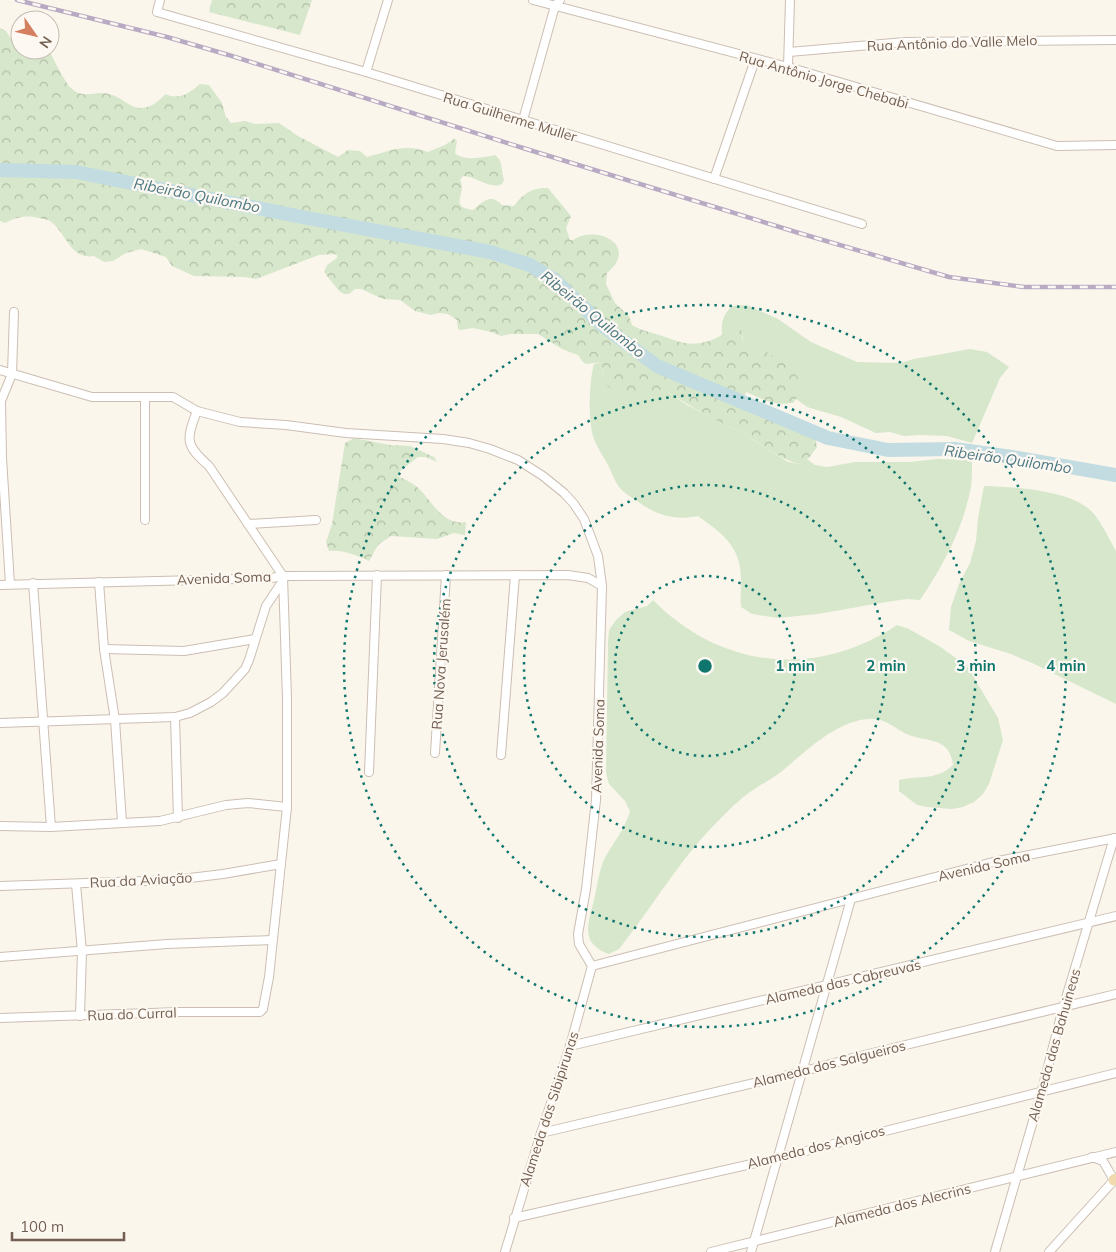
<svg xmlns="http://www.w3.org/2000/svg" width="1116" height="1252" viewBox="0 0 1116 1252" font-family="Mulish,sans-serif">
  <style>
    .grass { fill: #d6e7cb }
    .forest { fill: url(#forest-crowns) }
    .lines { fill: none; stroke-linecap: round; stroke-linejoin: round }
    .river { stroke: #c2dce2; stroke-width: 14 }
    .street-casing { stroke: #ccbeb3; stroke-width: 10 }
    .primary-casing { stroke: #d8d2ce; stroke-width: 14 }
    .street { stroke: #fff; stroke-width: 8 }
    .primary { stroke: #f1daad; stroke-width: 11 }
    .rail-casing { stroke: #b9aac4; stroke-width: 4.5 }
    .rail { stroke: #fdf9f2; stroke-width: 2.5; stroke-dasharray: 8; stroke-linecap: butt }
    .ring { fill: none; stroke: #0f766e; stroke-width: 2.5; stroke-dasharray: 2.5 5 }
    .labels { text-anchor: middle; dominant-baseline: central; stroke-width: 4.5; stroke-linejoin: round; paint-order: stroke }
    .street-label { font-size: 14px; fill: #735f51; stroke: #fdf9f2 }
    .water-label { font-size: 15px; font-style: italic; fill: #4d7884; stroke: #fdf9f2 }
    .centre { fill: #0f766e; stroke: #fdf9f2; stroke-width: 2.5 }
    .ring-label { font-size: 15px; text-anchor: middle; font-weight: bold; fill: #0f766e; stroke: #fdf9f2; stroke-width: 4.5; stroke-linejoin: round; paint-order: stroke }
  </style>
  <defs>
    <pattern id="forest-crowns" width="20" height="18" patternUnits="userSpaceOnUse" patternTransform="scale(1.25)"><rect width="20" height="18" fill="#d6e7cb"/><path d="M2 6a3 3 0 1 1 6 0M12 15a3 3 0 1 1 6 0" fill="none" stroke="#b2bea7"/></pattern>
  </defs>
  <rect width="100%" height="100%" fill="#fbf6ec"/>
  <g class="grass">
    <path d="M747 305 778 319 811 342 857 362 900 363 914 359 970 349 987 352 1009 367 1000 378 972 443 947 436 921 435 904 436 890 432 876 433 841 417 807 407 796 399 770 354 742 343 743 336 722 335C721 322 723 315 732 306Z"/>
    <path d="M602 362 603 382 651 391 665 390 687 405 744 434 788 462 799 464 807 459 815 465 827 467 855 462H910L937 459 972 460C972 469 972 479 971 487 963 529 943 566 920 600L907 599 880 603 818 614 777 618 752 614 741 607C740 593 742 580 740 567 736 542 716 529 698 516 674 521 656 515 637 501 631 497 624 493 619 487 614 480 611 470 607 463 602 454 596 446 593 436 588 419 589 381 594 364Z"/>
    <path d="M984 486C1014 487 1074 490 1094 514 1103 525 1109 539 1116 551V704L1032 663 1011 654 969 641 949 630 951 607 959 584 970 563 976 541 978 518Z"/>
    <path d="M653 600C721 669 816 679 897 625L909 629 939 646 967 666 998 718 1003 740 989 784 983 794 974 802 963 807 952 809 927 807 917 805 899 791V780C919 775 936 781 953 765 950 739 932 742 912 736 896 731 888 718 871 719 838 719 805 752 781 772 773 778 764 783 756 788 743 796 732 807 721 818 681 857 654 905 619 949L609 954C578 943 589 921 595 896 597 885 599 873 603 862 612 843 623 834 630 811L625 801 609 784 606 773 608 641 609 630 616 620 625 612 647 606Z"/>
  </g>
  <g class="forest">
    <path d="M212 0H312L300 35 209 12Z"/>
    <path d="M0 28 6 31 13 42 20 38V50H49C52 57 65 82 70 87 84 101 94 90 109 94 120 96 129 107 140 108 152 108 158 101 166 94 179 101 191 92 200 84L209 85 222 103 226 117 231 123 245 121 255 124 279 123 298 136 338 157 348 150 360 151 367 157C389 151 405 143 428 152L445 145 454 139 457 141 455 153C464 162 484 157 495 155 503 160 501 171 504 180L502 184C490 190 476 176 463 176L460 180C468 193 447 207 473 210 483 201 491 193 502 205L514 206C522 194 533 187 548 188L571 216 566 228 570 240H573C596 224 640 245 607 273L606 284 615 303 629 316 632 325C642 331 651 332 662 336 682 343 691 347 712 340 722 336 730 328 741 328L743 343C759 347 792 363 799 380 800 383 800 388 801 392L793 403C772 406 765 400 746 392L742 405 753 413 790 423 814 431 817 447 809 458 799 464C778 459 761 443 742 433 716 420 690 407 665 390 641 392 622 402 603 382L602 362 586 364 582 361 578 355 562 349 538 334H511L501 336 491 332 473 328 460 330 458 329 457 320 448 314 439 313 431 315 415 311 400 300 383 299 361 289H355L349 294H344L339 291 324 272 327 265 337 258V255L334 254 319 255 256 279 245 277 194 276 172 266 166 257 141 249 126 253 113 261 104 262 94 256C70 260 66 232 50 221 47 219 42 219 39 218 25 215 17 217 5 223L0 221Z"/>
    <path d="M354 438 390 445 410 446 434 457 437 462 426 457H418L399 472 398 476C404 479 411 482 416 486 431 498 441 526 466 522L465 535 454 533 437 539 391 536 378 545 369 561C356 555 343 550 329 551L326 542 332 524 345 443Z"/>
  </g>
  <g class="lines">
    <path class="river" d="M0 170 76 172 307 218 490 252 530 265 556 281 603 326 657 366 828 438 888 450 955 449 1012 457 1116 475"/>
    <g class="street-casing">
      <g id="street">
        <path d="M160 0 157 12 366 72 862 224"/>
        <path d="M533 0 788 67 1057 146 1116 145"/>
        <path d="M789 52 905 42 1116 40"/>
        <path d="M788 67 790 0"/>
        <path d="M366 72 388 0"/>
        <path d="M523 120 555 6 560 0"/>
        <path d="M714 179 755 60"/>
        <path d="M0 370 92 397H173L197 411 240 422 286 425 346 433 443 439 469 443 490 449 518 460 543 476 564 493 574 504 584 519 598 556 602 586 596 800 586 889 578 934 579 944 592 966"/>
        <path d="M145 397V520"/>
        <path d="M248 524 316 520"/>
        <path d="M99 582 104 649 115 720 122 822"/>
        <path d="M33 583 51 827"/>
        <path d="M10 584 2 458 1 401 12 374 14 312"/>
        <path d="M0 585 271 578 283 576 568 575 588 578 602 586"/>
        <path d="M104 649 184 651 255 639"/>
        <path d="M175 717 178 818"/>
        <path d="M0 723 175 717 190 713 211 702 223 693 245 669 249 660 266 606 282 582"/>
        <path d="M435 753 446 575"/>
        <path d="M501 755 515 575"/>
        <path d="M369 772 377 575"/>
        <path d="M0 826 51 827 160 821 226 805 248 803 287 807"/>
        <path d="M76 884 82 952 80 1016"/>
        <path d="M0 886 173 880 223 874 281 864"/>
        <path d="M0 957 167 944 272 940"/>
        <path d="M592 966 993 862 1116 838"/>
        <path d="M0 1018 180 1012H260L263 1009 269 977 287 807V699L283 576 209 466C185 445 186 440 197 411"/>
        <path d="M570 1046 1116 916"/>
        <path d="M541 1133 801 1072 852 1058 1116 994"/>
        <path d="M1092 1157 1103 1161 1114 1180"/>
        <path d="M514 1218 778 1158 1116 1073"/>
        <path d="M505 1252 541 1133 570 1046 592 966"/>
        <path d="M711 1252 1116 1152"/>
        <path d="M751 1252 851 899"/>
        <path d="M995 1252 1042 1090 1063 1008 1114 838"/>
        <path d="M1049 1252 1116 1178"/>
      </g>
    </g>
    <g class="primary-casing">
      <path id="primary" d="M1114 1180 1116 1179"/>
    </g>
    <use href="#street" class="street"/>
    <use href="#primary" class="primary"/>
    <g class="rail-casing">
      <path id="rail" d="M17 0 167 37 232 56 523 148 799 233 949 277 1024 287H1116"/>
    </g>
    <use href="#rail" class="rail"/>
  </g>
  <g class="ring">
    <circle cx="705" cy="666" r="90"/>
    <circle cx="705" cy="666" r="181"/>
    <circle cx="705" cy="666" r="271"/>
    <circle cx="705" cy="666" r="361"/>
  </g>
  <g class="labels">
    <g class="street-label">
      <text transform="translate(952 43) rotate(-2)">Rua Antônio do Valle Melo</text>
      <text transform="translate(824 80) rotate(16)">Rua Antônio Jorge Chebabi</text>
      <text transform="translate(510 117) rotate(17)">Rua Guilherme Muller</text>
      <text transform="translate(224 578) rotate(-2)">Avenida Soma</text>
      <text transform="translate(441 664) rotate(-86)">Rua Nova Jerusalém</text>
      <text transform="translate(598 746) rotate(-88)">Avenida Soma</text>
      <text transform="translate(984 866) rotate(-13)">Avenida Soma</text>
      <text transform="translate(141 880) rotate(-3)">Rua da Aviação</text>
      <text transform="translate(843 982) rotate(-13)">Alameda das Cabreuvas</text>
      <text transform="translate(132 1014) rotate(-2)">Rua do Curral</text>
      <text transform="translate(1054 1045) rotate(-74)">Alameda das Bahuineas</text>
      <text transform="translate(829 1064) rotate(-14)">Alameda dos Salgueiros</text>
      <text transform="translate(549 1109) rotate(-72)">Alameda das Sibipirunas</text>
      <text transform="translate(816 1147) rotate(-14)">Alameda dos Angicos</text>
      <text transform="translate(902 1205) rotate(-14)">Alameda dos Alecrins</text>
    </g>
    <g class="water-label">
      <text transform="translate(197 195) rotate(11)">Ribeirão Quilombo</text>
      <text transform="translate(593 314) rotate(39)">Ribeirão Quilombo</text>
      <text transform="translate(1008 459) rotate(8)">Ribeirão Quilombo</text>
    </g>
  </g>
  <circle cx="705" cy="666" r="8" class="centre"/>
  <g class="ring-label">
    <text x="795" y="671">1 min</text>
    <text x="886" y="671">2 min</text>
    <text x="976" y="671">3 min</text>
    <text x="1066" y="671">4 min</text>
  </g>
  <g transform="translate(35 35) rotate(124)"><circle r="24" fill="#fdf9f2" stroke="#c6bbb2"/>
  <path d="M0-4L9 19L0 12L-9 19Z" fill="#d57f61"/>
  <text y="-8" font-size="14" font-weight="bold" text-anchor="middle" fill="#735f51">N</text>
  </g>
  <path d="M12 1232v8h112v-8" fill="none" stroke="#735f51" stroke-width="2.5"/>
  <text x="20" y="1232" font-size="15" fill="#735f51" stroke="#fdf9f2" stroke-width="4" paint-order="stroke">100 m</text>
</svg>
